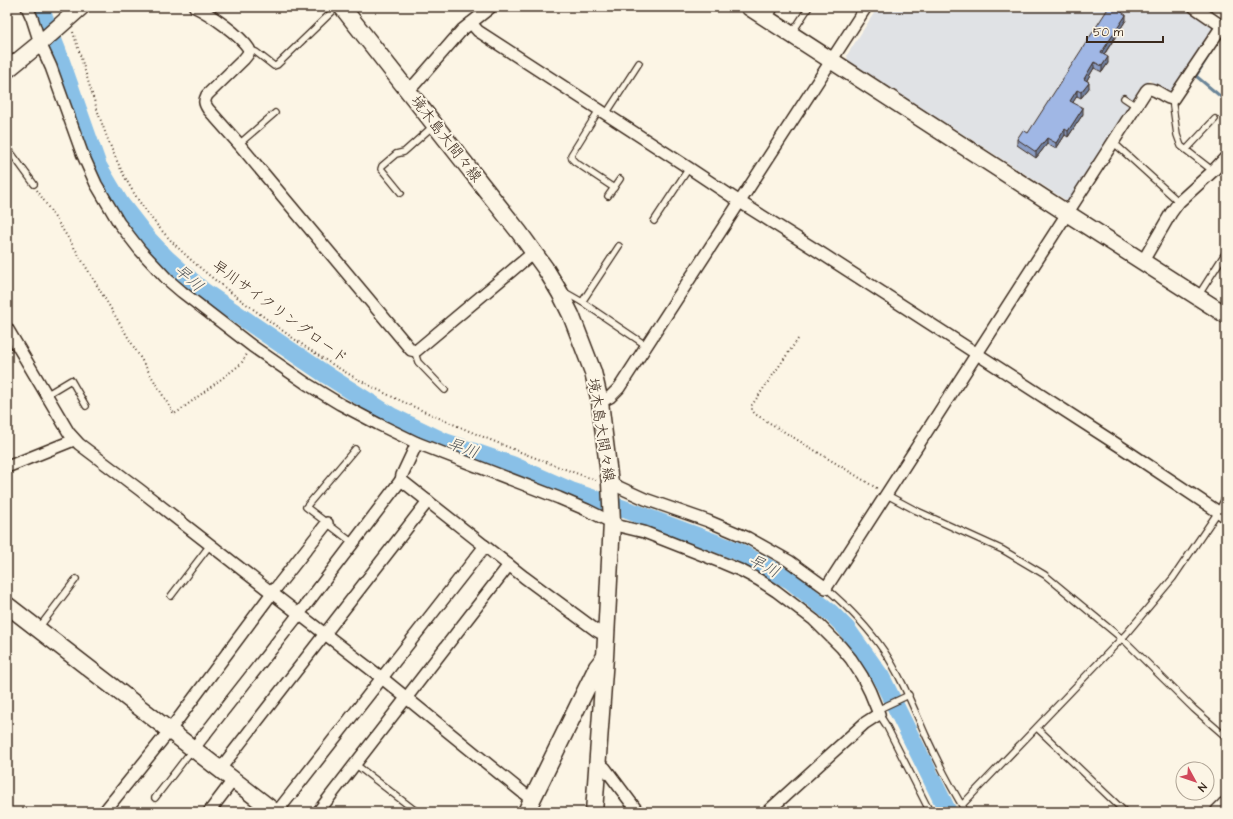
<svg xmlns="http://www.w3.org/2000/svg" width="1233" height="819" viewBox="0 0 1233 819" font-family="'Architects Daughter','Klee One',sans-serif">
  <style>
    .built { fill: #e0e2e5 }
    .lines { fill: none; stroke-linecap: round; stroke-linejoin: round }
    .stream { stroke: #6a8497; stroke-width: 3 }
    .river { stroke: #89c0e7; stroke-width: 18 }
    .lane-casing { stroke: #3b2a1e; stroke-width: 8 }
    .street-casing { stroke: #3b2a1e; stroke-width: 14 }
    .secondary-casing { stroke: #3b2a1e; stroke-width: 19 }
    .path { stroke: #3b2a1e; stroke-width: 2; stroke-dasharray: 1 3; stroke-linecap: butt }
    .lane { stroke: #fcf5e5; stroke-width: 5.5 }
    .street { stroke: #fcf5e5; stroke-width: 11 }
    .secondary { stroke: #fcf5e5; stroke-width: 16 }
    .wall { fill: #8a9dc5; stroke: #3b2a1e }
    .shaded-wall { fill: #7080a0; stroke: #3b2a1e }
    .building { fill: #a0b7e5; stroke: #3b2a1e }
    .labels { text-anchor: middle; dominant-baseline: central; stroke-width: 4; stroke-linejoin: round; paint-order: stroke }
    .street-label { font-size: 15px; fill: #3b2a1e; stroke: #fcf5e5 }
    .water-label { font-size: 16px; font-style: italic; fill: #52575a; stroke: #fcf5e5 }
  </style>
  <rect width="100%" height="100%" fill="#fcf5e5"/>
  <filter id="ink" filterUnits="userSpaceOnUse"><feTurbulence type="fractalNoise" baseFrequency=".025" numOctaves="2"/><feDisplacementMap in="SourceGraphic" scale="8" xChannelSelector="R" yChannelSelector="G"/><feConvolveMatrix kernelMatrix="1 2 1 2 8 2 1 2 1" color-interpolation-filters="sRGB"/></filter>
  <g filter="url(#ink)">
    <path class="built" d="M878 7H1184L1212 26 1213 30 1173 92 1169 93 1149 80 1070 201H1067L848 60 847 55Z"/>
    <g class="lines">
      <path class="stream" d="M1216 44 1196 76 1226 101"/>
      <path class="river" d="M40 7 57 50 98 166 120 203 148 239 166 258 203 291 328 376 391 416 445 442 512 465 571 491 630 511 737 551 790 580 831 613 846 628 881 677 948 812"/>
      <g class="lane-casing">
        <g id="lane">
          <path d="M768 19 776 7"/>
          <path d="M792 33 809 7"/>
          <path d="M249 49 256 52 274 66 277 65 335 9 336 7"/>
          <path d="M1124 98 1136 106"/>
          <path d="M1172 99 1177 135 1181 146 1213 171"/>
          <path d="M599 110 571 155 572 159 575 162 614 188"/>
          <path d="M606 114 639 63"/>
          <path d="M1113 142 1179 202"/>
          <path d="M239 144 275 113"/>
          <path d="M7 147 34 184"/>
          <path d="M1186 150 1215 119"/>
          <path d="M401 193 383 171 381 169 382 166 396 154 404 152 433 126"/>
          <path d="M608 196 620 179"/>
          <path d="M654 221 689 168"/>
          <path d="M564 293 568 294 582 302 647 346"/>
          <path d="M1198 296 1226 252"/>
          <path d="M582 302 619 246"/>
          <path d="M416 351V356L418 362 445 390"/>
          <path d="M46 395 71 380 86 406"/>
          <path d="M887 495 915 510 1003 550 1045 575 1127 643 1194 709 1226 737"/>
          <path d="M353 543 306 507 355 449"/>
          <path d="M826 588C849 608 867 626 884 651 902 678 913 707 926 736 938 762 951 788 966 812"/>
          <path d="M171 596 210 545"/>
          <path d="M38 629 76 579"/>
          <path d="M877 710 909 695"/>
          <path d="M879 714 886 725 930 812"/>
          <path d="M1037 728 1125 812"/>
          <path d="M355 764 417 812"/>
          <path d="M155 798 192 750"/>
          <path d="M962 805 1126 634 1173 578 1218 512 1226 497"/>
        </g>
      </g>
      <g class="street-casing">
        <g id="street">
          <path d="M27 7 32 18 40 43 51 67 82 153 96 184 119 223 140 250 168 280 182 292 252 346 307 384 340 404 378 424 417 443 559 498 587 510 619 526 644 532 723 563 742 571 759 580 776 591 814 620 841 647 851 659 862 676 870 692 879 714 865 723 767 812"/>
          <path d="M195 7C210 14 240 35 249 49L248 54 244 59 207 95C204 101 204 103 208 109L239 144 411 350 416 351 534 252"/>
          <path d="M1194 7 1226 29"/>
          <path d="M471 23 478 31 689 168 740 202 824 255 1121 447 1226 517"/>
          <path d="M407 89 415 84 462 30 491 7"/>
          <path d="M1143 261 1171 213 1179 202 1213 171 1226 157"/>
          <path d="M7 328 69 433 79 444 140 490 299 614 194 748"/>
          <path d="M600 402 610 397 619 388 866 7"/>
          <path d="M417 443 402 475 401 480 524 577 597 631 606 636"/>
          <path d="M7 467 74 440"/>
          <path d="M401 480 299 614 382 678 532 800"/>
          <path d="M610 483 645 499 708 521 748 538 789 561 826 588 1146 91 1148 89C1157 88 1164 99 1173 99L1222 26"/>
          <path d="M597 764 605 768 638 812"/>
          <path d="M220 769 428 501"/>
          <path d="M104 812 170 730 272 593 327 523"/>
          <path d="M209 812 234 779"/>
          <path d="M277 812 485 546"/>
          <path d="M318 812 509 565"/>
        </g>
      </g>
      <g class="secondary-casing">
        <g id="secondary">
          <path d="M342 7 519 232 545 268 560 293 571 315 593 372 600 402 610 483 612 522 605 657 594 812"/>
          <path d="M749 7 1062 210 1226 315"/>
          <path d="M7 70 45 39 81 7"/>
          <path d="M7 605 275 812"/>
          <path d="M526 812 597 667 604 658"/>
          <path d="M1219 812 1226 805"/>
        </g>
      </g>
      <g class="path">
        <path d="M73 32C91 88 105 148 137 198 167 244 205 273 249 306 279 328 308 350 340 369 365 384 392 397 419 409 472 433 526 455 581 475L596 480"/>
        <path d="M37 190 74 247 174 414 179 411 241 364 247 354"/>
        <path d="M798 339 752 405V410L755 414 878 489"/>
      </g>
      <use href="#lane" class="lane"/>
      <use href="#street" class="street"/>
      <use href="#secondary" class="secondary"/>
    </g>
    <g class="wall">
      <path d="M1115 7H1125L1122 11Z"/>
      <path d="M1126 20 1104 55 1108 63 1102 72 1094 68 1087 80 1089 88 1081 98 1077 96 1073 102 1083 114 1068 137 1065 135 1056 149 1047 144 1036 158 1017 145V139L1028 133Z"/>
    </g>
    <g class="shaded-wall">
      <path d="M1122 7H1125L1122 11Z"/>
      <path d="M1126 15V20L1101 59V53Z"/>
      <path d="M1108 57V63L1102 72V66Z"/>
      <path d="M1094 62V68L1084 85V79Z"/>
      <path d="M1089 82V88L1081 98V92Z"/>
      <path d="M1077 90V96L1070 107V101Z"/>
      <path d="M1083 108V114L1068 137V131Z"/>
      <path d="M1065 129V135L1056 149V143Z"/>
      <path d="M1047 138V144L1036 158V152Z"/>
    </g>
    <path class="building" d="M1109 7H1114L1126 15 1101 53 1108 57 1102 66 1094 62 1084 79 1089 82 1081 92 1077 90 1070 101 1083 108 1068 131 1065 129 1056 143 1047 138 1036 152 1017 139 1023 130 1028 133Z"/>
  </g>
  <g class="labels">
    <g class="street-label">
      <text transform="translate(446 139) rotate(52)">境木島大間々線</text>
      <text transform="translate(280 312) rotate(36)">早川サイクリングロード</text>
      <text transform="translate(601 430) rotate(81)">境木島大間々線</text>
    </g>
    <g class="water-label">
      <text transform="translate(189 278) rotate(42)">早川</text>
      <text transform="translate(463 448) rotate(20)">早川</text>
      <text transform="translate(764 566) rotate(28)">早川</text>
    </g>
  </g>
  <rect width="1233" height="819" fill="none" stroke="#fcf5e5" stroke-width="24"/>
  <rect x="12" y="12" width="1209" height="795" fill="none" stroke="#3b2a1e" stroke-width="1.5" filter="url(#ink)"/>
  <g transform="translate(1195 781) rotate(130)"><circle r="19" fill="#fcf5e5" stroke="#afa495"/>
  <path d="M0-3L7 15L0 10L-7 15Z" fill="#d1495b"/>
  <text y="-6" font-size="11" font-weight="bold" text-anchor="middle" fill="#3b2a1e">N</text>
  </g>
  <path d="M1087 36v6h76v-6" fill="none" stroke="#3b2a1e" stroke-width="2"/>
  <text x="1093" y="36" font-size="12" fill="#3b2a1e" stroke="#fcf5e5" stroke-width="3" paint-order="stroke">50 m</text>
</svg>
